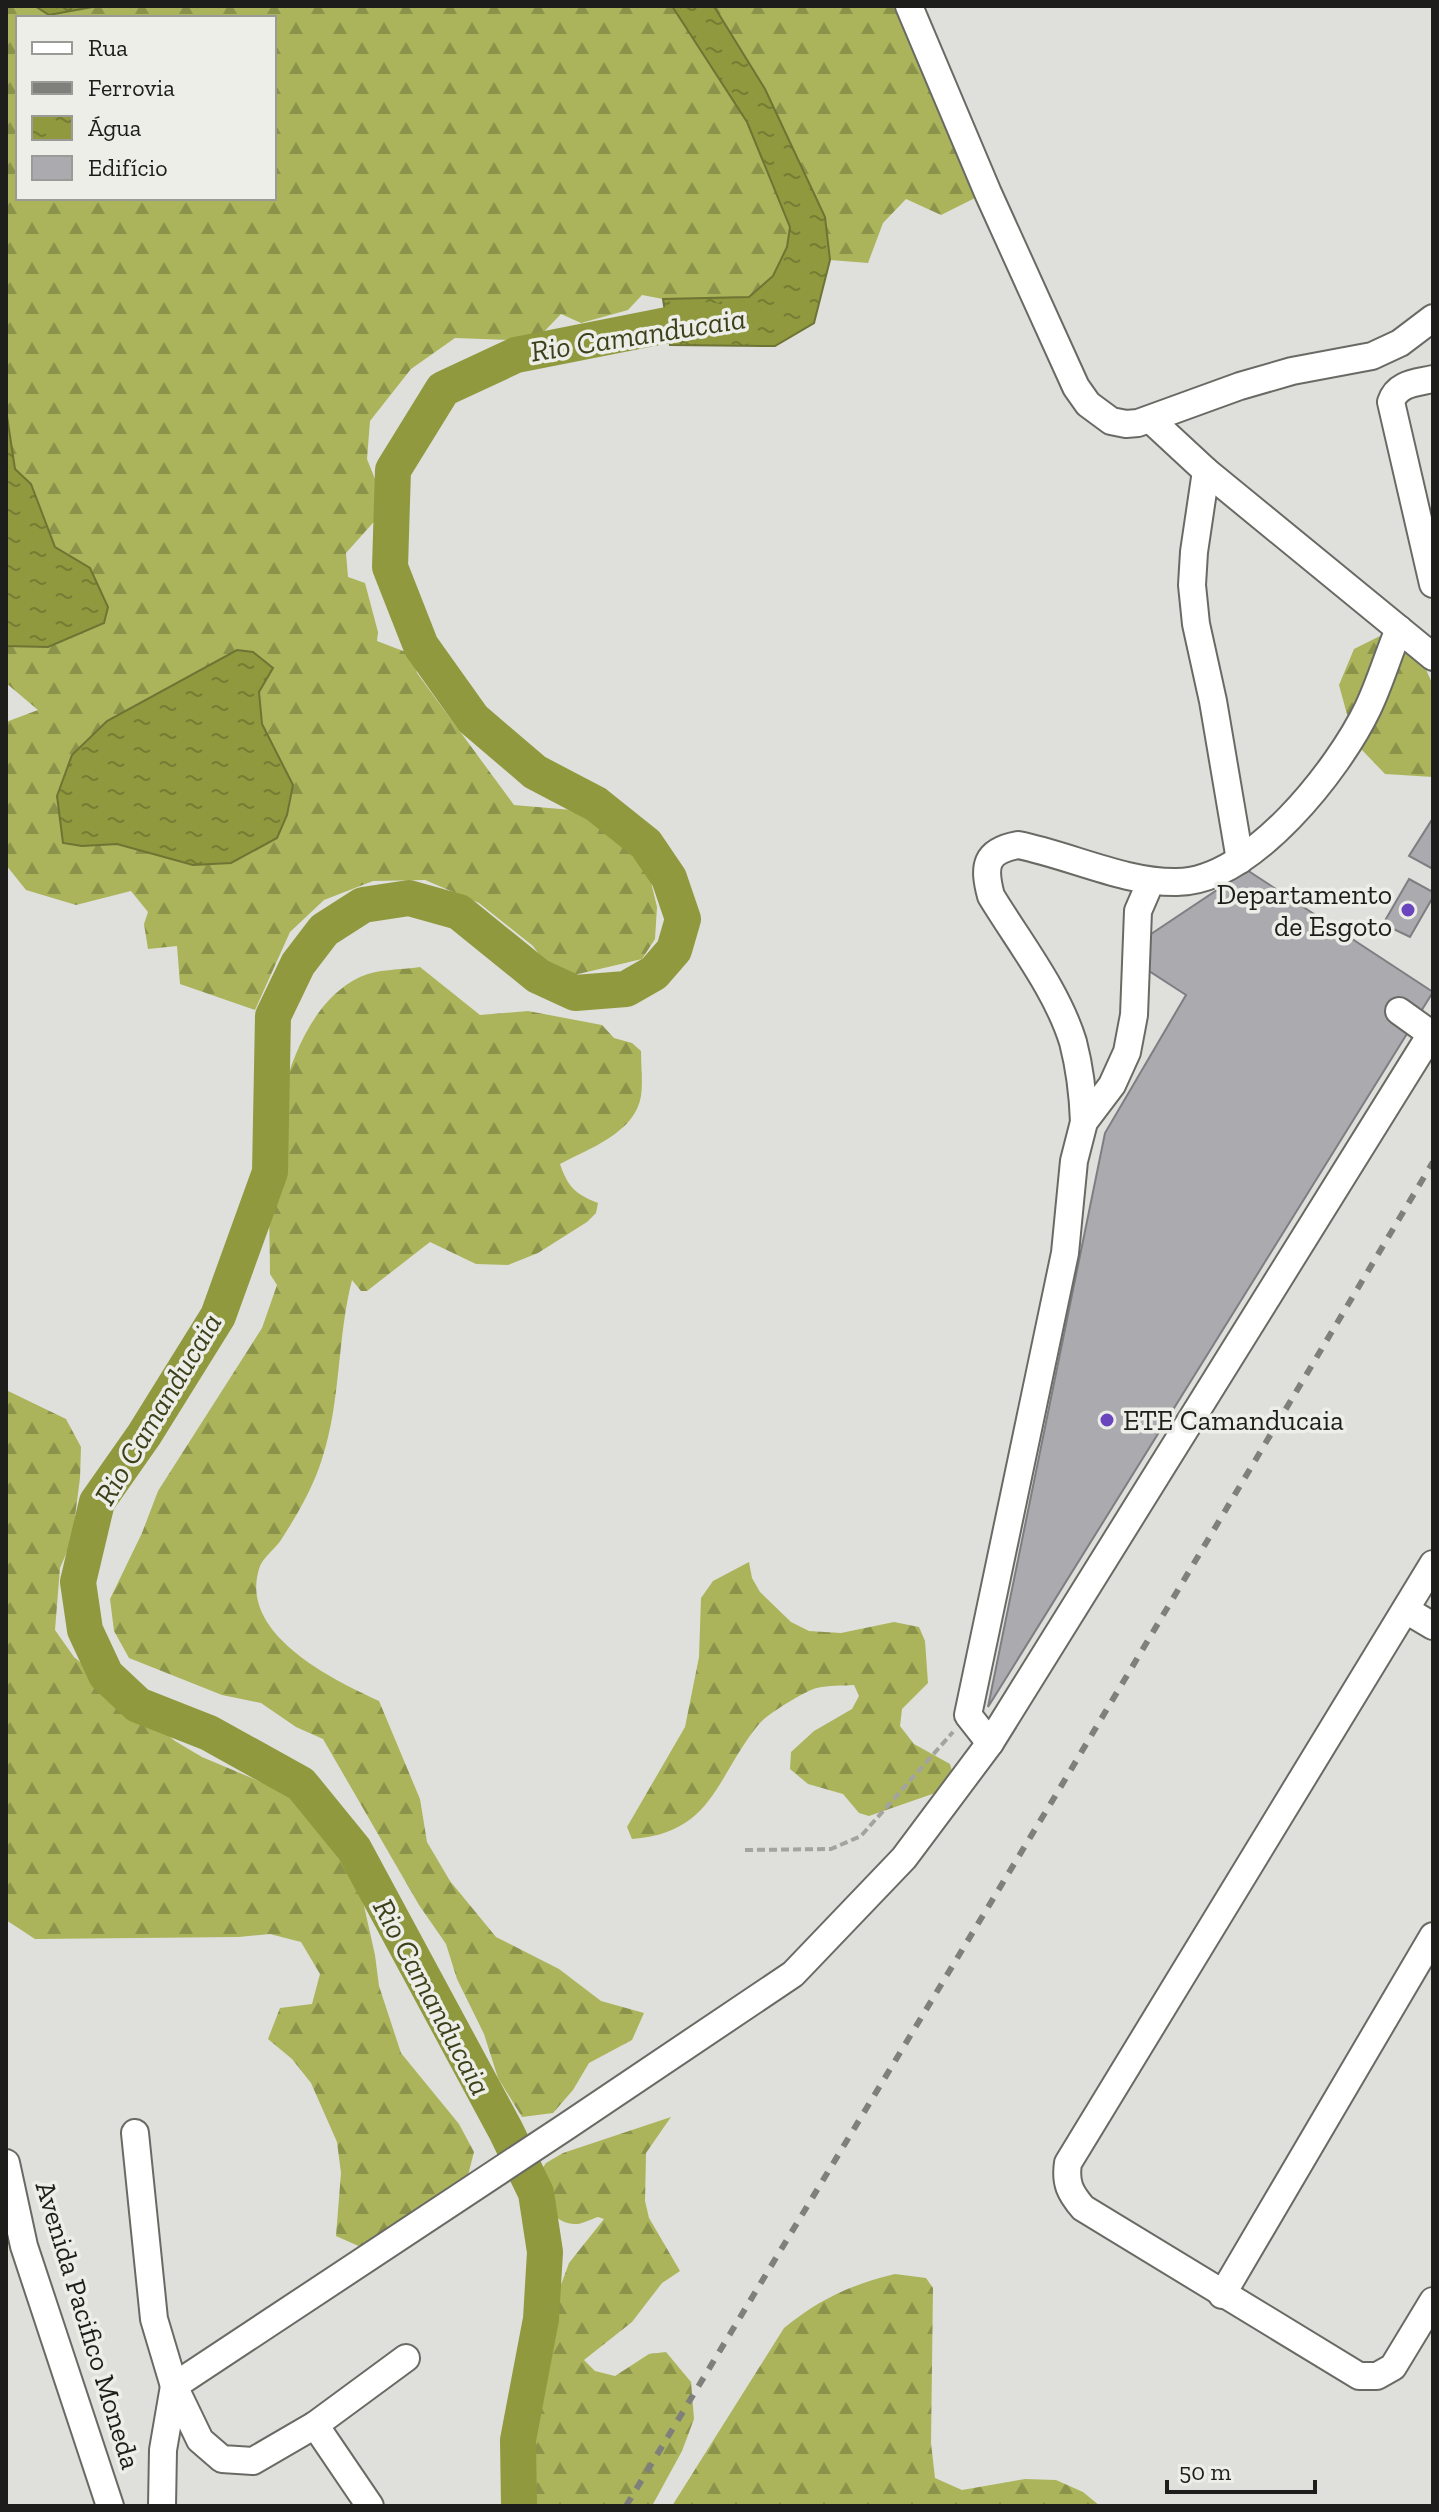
<svg xmlns="http://www.w3.org/2000/svg" width="1439" height="2512" viewBox="0 0 1439 2512" font-family="'Zilla Slab',serif">
  <style>
    .forest { fill: url(#forest-firs); fill-rule: evenodd }
    .water { fill: url(#water-ripples); stroke: #6e7434; stroke-width: 2 }
    .lines { fill: none; stroke-linecap: round; stroke-linejoin: round }
    .river { stroke: #90993e; stroke-width: 36 }
    .building { fill: #aaaaaf; stroke: #7e7d82; stroke-width: 2 }
    .minor-casing { stroke: #6a6a65; stroke-width: 30 }
    .path { stroke: #a3a39f; stroke-width: 4; stroke-dasharray: 8 4; stroke-linecap: butt }
    .minor { stroke: #fff; stroke-width: 26 }
    .rail { stroke: #7f807c; stroke-width: 6; stroke-dasharray: 10 10; stroke-linecap: butt }
    .poi-dot { fill: #6945be; stroke: #edeee8; stroke-width: 3 }
    .labels { text-anchor: middle; dominant-baseline: central; stroke-width: 7; stroke-linejoin: round; paint-order: stroke }
    .poi-label { font-size: 28px; fill: #1d1d1b; stroke: #edeee8; text-anchor: end }
    .street-label { font-size: 28px; fill: #1d1d1b; stroke: #edeee8 }
    .water-label { font-size: 30px; font-style: italic; fill: #3d411b; stroke: #edeee8 }
  </style>
  <defs>
    <pattern id="forest-firs" width="22" height="20" patternUnits="userSpaceOnUse" patternTransform="scale(2)"><rect width="22" height="20" fill="#abb45a"/><path d="M5 1l3.5 6h-7zM16 11l3.5 6h-7z" fill="#8b924a"/></pattern>
    <pattern id="water-ripples" width="26" height="14" patternUnits="userSpaceOnUse" patternTransform="scale(2)"><rect width="26" height="14" fill="#90993e"/><path d="M2 4q2-2 4 0t4 0M15 11q2-2 4 0t4 0" fill="none" stroke="#757c33"/></pattern>
  </defs>
  <rect width="100%" height="100%" fill="#dfe0db"/>
  <g class="forest">
    <path d="M6 6H35L49 15 98 6H672L747 122 790 227 787 247 773 276 749 297 663 299 642 295 628 310 581 323 561 314 535 341 455 338 411 369 370 421 367 459 381 494 380 515 346 553 348 577 365 583 378 632 377 641 411 654 417 673 514 805 595 812 620 832 647 865 657 907 655 939 642 959 574 975 549 968 533 946 479 903 425 880 373 881 324 900 290 932 255 1010 180 984 177 946 148 949 144 924 148 912 131 891 76 905 26 890 6 865V722L38 710 6 683V646L15 645 90 568 55 547 31 484 15 469 6 410ZM18 18H274V198H18ZM273 668 259 692 262 724 293 786 277 838 257 848 193 865 117 844Z"/>
    <path d="M712 6H902L983 194 941 215 906 199 883 223 868 263 830 260 825 217Z"/>
    <path d="M1414 631 1423 663 1433 685V777L1385 774 1362 750 1348 718 1339 685 1354 649 1382 635Z"/>
    <path d="M420 967 480 1015 528 1011 602 1025 614 1038 632 1043 641 1051C641 1066 643 1082 641 1096 635 1133 588 1149 560 1164 568 1187 575 1194 598 1203L596 1213 587 1222 538 1253 508 1265 476 1264 430 1242 367 1291H361L352 1280C337 1338 341 1402 322 1459 313 1488 297 1515 281 1540 274 1550 262 1558 259 1569 239 1634 331 1679 379 1701L420 1799 427 1842 450 1881 496 1937 559 1969 601 2001 644 2013 632 2040 589 2063 573 2090 553 2113 522 2117 498 2078 484 2034 457 1979 446 1944 419 1905 323 1739 296 1727 261 1703 222 1695 129 1658 114 1631 110 1599 142 1533 158 1491 262 1328 277 1285 270 1274C270 1241 268 1208 270 1176 274 1111 295 1008 360 977 376 969 401 970 420 967Z"/>
    <path d="M6 1390 66 1419 81 1447 80 1478 72 1540 60 1568 55 1630 74 1657 175 1741 202 1757 287 1793 311 1813 349 1860 360 1888 375 1955 379 1986 401 2053 459 2124 474 2152 466 2183 363 2248 336 2236 341 2173 337 2142 311 2083 292 2059 268 2039 280 2008 312 2004 320 1974 301 1942 270 1934 239 1937 35 1939 6 1920Z"/>
    <path d="M749 1562 752 1578 760 1592 791 1622 809 1631 841 1633 894 1622 919 1627 925 1641 928 1683 902 1709 900 1726 914 1744 950 1764 954 1778 938 1792 869 1816 859 1813 843 1794 808 1784 790 1769 791 1752 814 1731 852 1709 859 1696 854 1685C842 1686 829 1685 817 1688 806 1690 766 1715 759 1724 716 1776 714 1833 632 1839L627 1827 685 1727 699 1657 701 1598 713 1581Z"/>
    <path d="M671 2117 646 2153 645 2201 649 2218 680 2271 662 2283 632 2322 584 2360 595 2371 615 2376 649 2354 666 2352 691 2382 694 2419 682 2451 652 2506H527L526 2498 535 2463V2412L546 2326 569 2263 604 2219 598 2217C591 2219 581 2225 574 2224 551 2223 540 2197 536 2178L546 2163 563 2153Z"/>
    <path d="M895 2274 926 2278 933 2288 931 2443 935 2478 962 2490 1025 2479 1056 2480 1083 2492 1100 2506H672L784 2328C818 2300 852 2284 895 2274Z"/>
  </g>
  <g class="water">
    <path d="M35 6H98L49 15Z"/>
    <path d="M672 6H712L715 8 765 89 825 217 830 260 814 323 775 346 670 345 663 299 749 297 773 276 787 247 790 227 747 122Z"/>
    <path d="M6 410 15 469 31 484 55 547 90 568 108 607 104 623 48 647 6 646Z"/>
    <path d="M237 650 253 652 273 668 259 692 262 724 293 785 287 815 277 838 231 863 193 865 117 844 82 846 63 843 57 796 72 755 107 721Z"/>
  </g>
  <g class="lines">
    <path class="river" d="M519 2506 518 2440 541 2319 545 2252 536 2193 506 2131 354 1849 301 1784 209 1733 138 1705 106 1675 85 1630 78 1582 97 1502 144 1435 218 1316 270 1172 273 1016 298 964 324 930 363 905 409 898 459 912 538 976 575 993 626 989 654 973 674 950 683 919 669 878 646 844 596 804 535 772 473 719 421 646 390 567 393 470 443 389 516 355 693 320 714 321"/>
  </g>
  <g class="building">
    <path d="M1433 818V869L1409 856Z"/>
    <path d="M1247 870 1433 992 988 1707 1105 1133 1186 995 1146 969 1151 934Z"/>
    <path d="M1409 879 1433 892V897L1410 937 1383 924Z"/>
  </g>
  <g class="lines">
    <g class="minor-casing">
      <g id="minor">
        <path d="M909 6 988 193 1076 387 1088 404 1111 421 1126 424 1138 423 1240 386 1292 371 1372 356 1400 343 1433 318"/>
        <path d="M1433 379C1416 383 1397 383 1391 402L1433 584"/>
        <path d="M1151 420 1206 471 1433 657"/>
        <path d="M1206 471 1194 552 1192 585 1196 624 1213 701 1240 860"/>
        <path d="M1084 1122C1083 1095 1080 1069 1073 1042 1057 990 1019 942 991 896 983 866 985 851 1018 845 1069 855 1125 883 1177 882 1251 882 1339 769 1368 708 1380 683 1388 655 1399 629"/>
        <path d="M1433 1564 1068 2163C1065 2183 1070 2193 1083 2208L1359 2376H1377L1393 2367 1433 2301"/>
        <path d="M1406 1610 1433 1626"/>
        <path d="M990 1743 968 1715 1065 1253 1074 1161 1084 1122 1112 1085 1127 1052 1134 1015 1138 911 1151 881"/>
        <path d="M135 2133 154 2319 174 2386 200 2440 222 2459 253 2461 315 2425 406 2358"/>
        <path d="M6 2163 24 2246 110 2506"/>
        <path d="M1222 2295 1433 1936"/>
        <path d="M315 2425 370 2506"/>
        <path d="M162 2506 163 2450 174 2386 567 2126 793 1974 904 1858 990 1743 1431 1034 1399 1011"/>
      </g>
    </g>
    <path class="path" d="M745 1850 831 1849 861 1836 953 1732"/>
    <use href="#minor" class="minor"/>
    <path class="rail" d="M626 2506 1057 1793 1433 1162"/>
  </g>
  <g class="poi-dot">
    <circle cx="1408" cy="910" r="8"/>
    <circle cx="1107" cy="1420" r="8"/>
  </g>
  <g class="labels">
    <g class="poi-label">
      <text x="1392" y="894">Departamento<tspan x="1392" dy="32">de Esgoto</tspan></text>
      <text x="1123" y="1420" text-anchor="start">ETE Camanducaia</text>
    </g>
    <g class="street-label">
      <text transform="translate(88 2325) rotate(73)">Avenida Pacifico Moneda</text>
    </g>
    <g class="water-label">
      <text transform="translate(638 335) rotate(-9)">Rio Camanducaia</text>
      <text transform="translate(158 1409) rotate(-59)">Rio Camanducaia</text>
      <text transform="translate(432 1997) rotate(62)">Rio Camanducaia</text>
    </g>
  </g>
  <rect width="1439" height="2512" fill="none" stroke="#1d1d1b" stroke-width="16"/>
  <rect x="16" y="16" width="260" height="184" fill="#edeee8" stroke="#9a9a96" stroke-width="2"/>
  <rect x="32" y="42" width="40" height="12" fill="#ffffff" stroke="#9a9a96" stroke-width="2"/>
  <text x="88" y="56" font-size="24" fill="#1d1d1b">Rua</text>
  <rect x="32" y="82" width="40" height="12" fill="#7f807c" stroke="#9a9a96" stroke-width="2"/>
  <text x="88" y="96" font-size="24" fill="#1d1d1b">Ferrovia</text>
  <rect x="32" y="116" width="40" height="24" fill="url(#water-ripples)" stroke="#9a9a96" stroke-width="2"/>
  <text x="88" y="136" font-size="24" fill="#1d1d1b">Água</text>
  <rect x="32" y="156" width="40" height="24" fill="#aaaaaf" stroke="#9a9a96" stroke-width="2"/>
  <text x="88" y="176" font-size="24" fill="#1d1d1b">Edifício</text>
  <path d="M1167 2480v12h148v-12" fill="none" stroke="#1d1d1b" stroke-width="4"/>
  <text x="1179" y="2480" font-size="24" fill="#1d1d1b" stroke="#edeee8" stroke-width="6" paint-order="stroke">50 m</text>
</svg>
